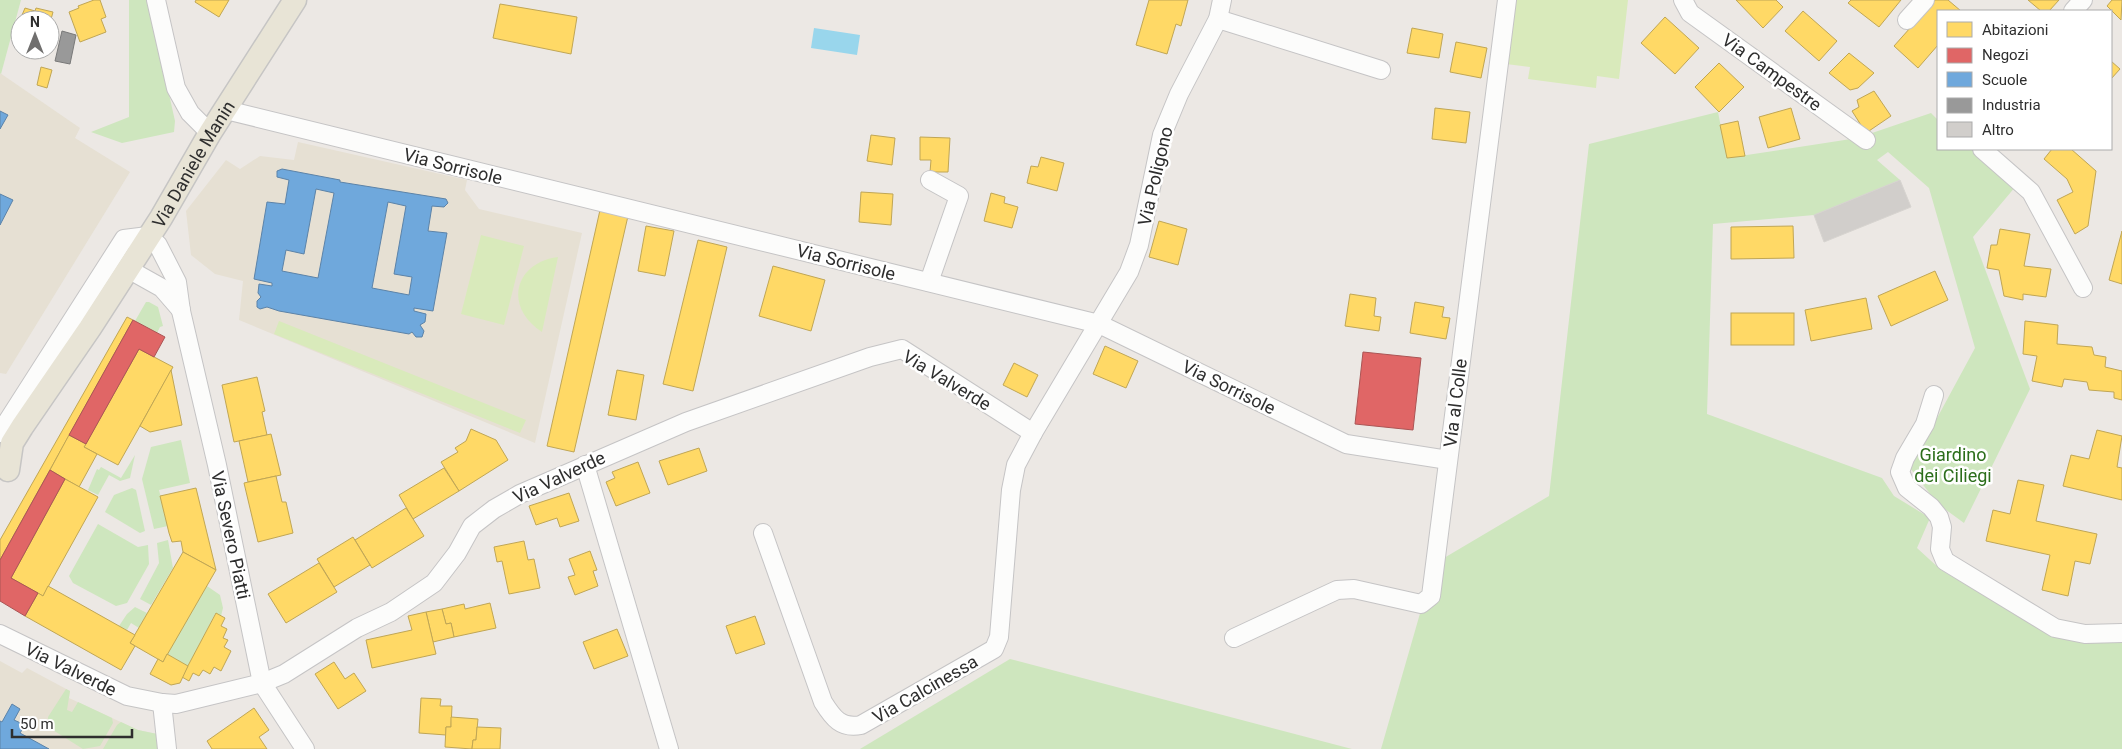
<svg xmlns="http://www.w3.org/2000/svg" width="2122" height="749" viewBox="0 0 2122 749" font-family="Roboto,sans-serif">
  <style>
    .education { fill: #e6e0d3 }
    .green { fill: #cee6be }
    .pitch { fill: #d9eabb }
    .water { fill: #99d6ec }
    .homes { fill: #ffd966; stroke: #c0a655 }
    .shops { fill: #e06666; stroke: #ab5555 }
    .schools { fill: #6fa8dc; stroke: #5c83a8; fill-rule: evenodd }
    .industry { fill: #999; stroke: #797979 }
    .building { fill: #d1cecb; stroke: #d7d4d0 }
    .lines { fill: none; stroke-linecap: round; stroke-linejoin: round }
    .minor-casing { stroke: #c5c4c5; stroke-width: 20 }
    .major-casing { stroke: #c6c5c4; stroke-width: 25 }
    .minor { stroke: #fcfcfb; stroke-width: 18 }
    .major { stroke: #e8e4d6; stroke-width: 22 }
    .labels { text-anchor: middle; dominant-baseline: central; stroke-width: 5; stroke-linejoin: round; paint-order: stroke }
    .street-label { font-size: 18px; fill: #2e2e2e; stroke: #fff }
    .park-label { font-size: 18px; fill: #2c6e1b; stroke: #fff }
  </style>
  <rect width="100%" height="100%" fill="#ece8e4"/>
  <g class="education">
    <path d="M0 73 80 128 75 138 130 172 6 374 0 373Z"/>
    <path d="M298 142 467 180 465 190 479 209 582 233 535 443 239 320 243 281 215 274 191 255 186 211 226 160 240 169 260 156 294 160Z"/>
    <path d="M0 661 22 673 27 668 70 691 69 698 138 730 162 735 163 749H0Z"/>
  </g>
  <g class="green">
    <path d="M0 0H21L1 74 0 73Z"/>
    <path d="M129 0H148L175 121 174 132 122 143 91 132 129 117Z"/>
    <path d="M1718 112 1727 158 1851 139 1860 145 1872 133 1931 113 1938 120V149H1972L2016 186 1973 237 2030 389 1964 523 1938 504 1910 468 1975 348 1929 188 1888 152 1877 160 1900 180 1814 215 1713 224 1707 414 1882 478 1894 496 1930 518 1917 548 1941 570 2052 636 2084 642 2122 640V749H1381L1421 610 1438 602 1444 558 1549 496 1589 144Z"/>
    <path d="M146 302H149L158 307 163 326 160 327 157 333 135 321Z"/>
    <path d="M181 440 190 483 159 490 168 526 154 529 142 479 151 447Z"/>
    <path d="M135 455 130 478 120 481 109 475 98 495 88 490 97 469 99 470 101 467 121 478Z"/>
    <path d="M132 488 136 490 145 531 140 533 105 512 114 495Z"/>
    <path d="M98 524 138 547 148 545 149 564 127 603 116 606 73 583 69 576Z"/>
    <path d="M168 540 173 568 151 605 140 599 159 563 157 543Z"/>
    <path d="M207 586 220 595 223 608 221 616 215 614 188 666 167 654Z"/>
    <path d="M135 607 147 613 139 628 131 623 127 630 119 626 127 614Z"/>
    <path d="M1010 659 1352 749H860Z"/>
    <path d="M66 689 70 691 67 710 72 712 78 702 112 718 113 723 100 746 83 749 48 727V717Z"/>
    <path d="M121 722 138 730 162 735 163 749H103L117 725Z"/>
  </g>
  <g class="pitch">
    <path d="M1514 0H1628L1619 79 1597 76 1596 88 1528 79 1530 67 1506 64Z"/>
    <path d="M481 235 524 246 504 325 461 314Z"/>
    <path d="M558 257 542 332C504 308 513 263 558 257Z"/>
    <path d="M279 321 526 420 520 433 274 334Z"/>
  </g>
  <path class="water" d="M814 28 860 35 857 55 811 48Z"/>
  <g class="homes">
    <path d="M94 0H100L106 17 101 19 106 32 80 42 69 12 79 8 78 6Z"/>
    <path d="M196 0H229L219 17 195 2Z"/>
    <path d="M1149 0H1188L1181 26 1176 24 1167 54 1136 45Z"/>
    <path d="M1736 0H1776L1783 7 1763 28Z"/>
    <path d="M1851 0H1901L1879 27 1848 3Z"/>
    <path d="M1935 0H1948L1961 11H1938V45L1918 68 1894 46Z"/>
    <path d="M2028 0H2059L2049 11H2041Z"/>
    <path d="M2112 0H2122L2121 20 2107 6Z"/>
    <path d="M500 4 577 17 571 54 493 38Z"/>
    <path d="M25 8 35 11 36 8 53 12 50 23V20H20Z"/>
    <path d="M1803 11 1837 41 1819 61 1785 31Z"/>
    <path d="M1665 17 1699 48 1675 74 1641 43Z"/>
    <path d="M20 20V43L14 42Z"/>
    <path d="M1412 28 1443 34 1439 58 1407 53Z"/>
    <path d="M1456 42 1487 48 1481 78 1450 72Z"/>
    <path d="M1849 53 1874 73 1858 88 1850 90 1829 73Z"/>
    <path d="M2111 61 2120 69 2111 79Z"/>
    <path d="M1719 63 1744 87 1719 112 1695 87Z"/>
    <path d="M41 67 52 70 47 88 37 85Z"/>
    <path d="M1874 91 1891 116 1866 133 1852 111 1859 107 1857 100Z"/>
    <path d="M1435 108 1470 112 1466 143 1432 139Z"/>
    <path d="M1791 108 1800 139 1768 148 1759 117Z"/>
    <path d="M1738 121 1745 156 1727 158 1720 125Z"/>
    <path d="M871 135 895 138 892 165 867 161Z"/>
    <path d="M920 137 950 138 948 172H930L931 160H920Z"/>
    <path d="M2052 149H2071L2096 171 2088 226 2075 234 2057 200 2073 192 2067 179 2044 159Z"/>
    <path d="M1041 157 1064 163 1057 191 1027 183 1031 166 1038 167Z"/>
    <path d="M861 192 893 194 891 225 859 222Z"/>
    <path d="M991 193 1005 197 1004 203 1018 207 1012 228 984 221Z"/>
    <path d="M600 210 628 216 574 452 547 446Z"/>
    <path d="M1159 221 1187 229 1178 265 1149 257Z"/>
    <path d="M646 226 674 231 665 276 638 271Z"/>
    <path d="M1793 226 1794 258 1731 259V227Z"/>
    <path d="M2000 229 2030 234 2024 266 2051 269 2046 297 2023 294V300L2004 296 1999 270 1987 268 1991 245H1997Z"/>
    <path d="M2122 231V284L2109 280Z"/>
    <path d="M698 240 727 247 693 391 663 384Z"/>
    <path d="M773 266 825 280 811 331 759 316Z"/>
    <path d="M1935 271 1948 300 1891 326 1878 296Z"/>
    <path d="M1350 294 1376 298 1374 316 1381 317 1379 331 1345 326Z"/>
    <path d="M1866 298 1872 329 1811 341 1805 310Z"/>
    <path d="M1415 302 1444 307 1442 317 1450 318 1446 339 1410 333Z"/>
    <rect x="1731" y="313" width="63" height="32"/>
    <path d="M127 317 133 320 0 560V540Z"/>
    <path d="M2025 321 2058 325 2057 344 2092 347 2094 355 2106 357 2105 367 2122 371V400L2114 398V392L2089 390 2087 382 2064 379 2062 387 2032 381 2037 356 2023 354Z"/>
    <path d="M1105 346 1138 361 1126 388 1093 374Z"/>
    <path d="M139 349 173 367 118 465 84 447Z"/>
    <path d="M1014 363 1038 375 1027 397 1003 385Z"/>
    <path d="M171 370 182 425 150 432 140 426Z"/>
    <path d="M617 370 644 375 636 420 608 415Z"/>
    <path d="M257 377 265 411 262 412 267 435 234 442 222 385Z"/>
    <path d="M471 429 496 440 508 460 459 491 441 462 458 452 455 448 466 441Z"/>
    <path d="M2097 430 2122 436 2117 467 2122 468V500L2063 486 2071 455 2089 459Z"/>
    <path d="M271 434 281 475 248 482 239 441Z"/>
    <path d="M69 435 86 444 84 447 97 454 79 487 50 470Z"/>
    <path d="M699 448 707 471 668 485 659 461Z"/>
    <path d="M638 462 650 493 616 506 606 482 615 478 612 472Z"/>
    <path d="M444 468 459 491 413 519 399 495Z"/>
    <path d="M276 476 282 502H286L293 533 258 542 244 483Z"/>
    <path d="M65 479 98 497 43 596 11 578Z"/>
    <path d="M2018 480 2044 485 2036 521 2097 534 2090 564 2075 561 2068 596 2042 590 2050 555 1986 541 1993 510 2010 514Z"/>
    <path d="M196 488 216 570 183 552 181 541 172 542 169 533 160 496Z"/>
    <path d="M569 493 579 521 560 527 557 518 536 525 529 506Z"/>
    <path d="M406 508 424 536 372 568 355 540Z"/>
    <path d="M353 537 370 565 334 587 317 559Z"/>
    <path d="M524 541 528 560 534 559 540 588 509 594 502 561 497 562 494 547Z"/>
    <path d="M590 551 597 570 593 571 598 586 575 595 568 577 575 575 569 559Z"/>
    <path d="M183 552 216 570 163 662 130 643Z"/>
    <path d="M319 563 337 592 286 623 268 594Z"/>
    <path d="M48 586 135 635 130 643 135 646 121 670 25 616 38 593 43 596Z"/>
    <path d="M490 603 496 628 454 637 451 623 446 624 442 609 464 604 465 609Z"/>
    <path d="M442 609 446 624 451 623 454 637 433 642 426 612Z"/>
    <path d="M426 612 436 654 372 668 366 640 412 630 408 616Z"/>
    <path d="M216 613 225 618 221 626 227 629 223 638 228 640 224 647 231 651 221 671 214 667 210 674 203 670 199 676 193 673 189 681 182 677Z"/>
    <path d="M755 616 765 644 736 654 726 626Z"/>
    <path d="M617 629 628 656 594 669 583 642Z"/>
    <path d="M167 654 188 666 180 683 171 685 150 674 158 659 163 662Z"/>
    <path d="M334 662 345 679 354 673 366 691 338 709 315 674Z"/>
    <path d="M421 698 441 699 440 706H452L451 727H446V735L419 733Z"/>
    <path d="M254 708 269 730 259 737 267 749H212L207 741Z"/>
    <path d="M451 717 478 719 476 740H473L472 749 445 747 446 727H451Z"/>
    <path d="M477 727 501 728 500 749H472L473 740H476Z"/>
  </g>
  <g class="shops">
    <path d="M133 320 165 337 154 357 139 349 86 444 69 435Z"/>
    <path d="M1363 352 1421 358 1413 430 1355 424Z"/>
    <path d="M50 470 65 479 11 578 38 593 25 616 0 601V560Z"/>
  </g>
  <g class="schools">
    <path d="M0 111 8 115 0 129Z"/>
    <path d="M282 169 340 180V182L446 199 448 203 444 207 432 206 428 231 447 233 433 311 414 308V311L426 314 425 322 420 325 424 331 422 337H416L412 332 409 334 279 311 267 307 260 309 257 307V301L261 297 258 293 259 284 272 286V283L254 279 267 202 285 204 289 180 277 177V171ZM316 189 334 193 318 278 282 271 286 250 304 254ZM388 202 406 206 394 274 412 277 409 295 372 288Z"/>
    <path d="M0 194 13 200 0 225Z"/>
    <path d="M12 704 20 709 14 720 25 725 20 733 49 749H0V721L2 722Z"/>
  </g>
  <path class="industry" d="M62 31 76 35 70 64 55 61Z"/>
  <path class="building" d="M1900 180 1911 207 1824 242 1814 215Z"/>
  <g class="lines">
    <g class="minor-casing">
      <g id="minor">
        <path d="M156 0 176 88 190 113 210 133"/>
        <path d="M1683 0 1690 13 1866 140"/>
        <path d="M2073 11 2083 0"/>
        <path d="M1218 19 1381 70"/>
        <path d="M1907 20 1925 0"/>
        <path d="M226 110 1099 324 1346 444 1448 460"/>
        <path d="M1982 149 2031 192 2083 288"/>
        <path d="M128 269 162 288 181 310"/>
        <path d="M929 282 959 196 930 180"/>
        <path d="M1934 395 1925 424 1905 458 1900 472 1907 488 1931 507 1939 517 1942 527 1940 549 1945 561 2055 628 2085 634 2122 633"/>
        <path d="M0 433 124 239 148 236 158 245 177 282 181 311 217 465 262 683 305 749"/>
        <path d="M585 465 669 749"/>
        <path d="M763 533 823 702C833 718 841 729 861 725L994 649 999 637 1011 490 1016 465 1033 433"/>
        <path d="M0 634 127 696 162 703 176 704 262 683 284 674 357 628 391 612 434 583 457 553 472 526 494 509 520 494 686 422 870 357 902 349 1033 433 1129 272 1139 245 1162 135 1179 94 1218 19 1222 0"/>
        <path d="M1234 638 1337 590 1354 589 1421 604 1431 596 1507 0"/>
        <path d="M162 703 167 749"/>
      </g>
    </g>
    <g class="major-casing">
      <g id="major">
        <path id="s1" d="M8 470 12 443 22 427 90 328 161 218 210 133 295 0"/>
      </g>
    </g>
    <use href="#minor" class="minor"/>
    <use href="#major" class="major"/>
  </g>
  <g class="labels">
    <g class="street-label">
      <text transform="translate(1772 72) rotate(36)">Via Campestre</text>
      <text stroke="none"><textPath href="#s1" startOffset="360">Via Daniele Manin</textPath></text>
      <text transform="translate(453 166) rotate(14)">Via Sorrisole</text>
      <text transform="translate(1155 176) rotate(-77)">Via Poligono</text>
      <text transform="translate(846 262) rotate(14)">Via Sorrisole</text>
      <text transform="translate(947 380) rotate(31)">Via Valverde</text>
      <text transform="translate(1229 387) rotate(26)">Via Sorrisole</text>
      <text transform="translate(1455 403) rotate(-83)">Via al Colle</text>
      <text transform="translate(559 477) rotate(-25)">Via Valverde</text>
      <text transform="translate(231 535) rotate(78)">Via Severo Piatti</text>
      <text transform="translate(71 669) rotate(26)">Via Valverde</text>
      <text transform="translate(925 689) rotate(-30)">Via Calcinessa</text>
    </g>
    <g class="park-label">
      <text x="1953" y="454">Giardino<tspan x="1953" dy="21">dei Ciliegi</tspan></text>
    </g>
  </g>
  <rect x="1937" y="10" width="175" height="140" fill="#ffffff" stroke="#ababab"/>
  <rect x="1947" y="22" width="25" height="15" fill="#ffd966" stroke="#ababab"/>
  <text x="1982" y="35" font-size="15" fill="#2e2e2e">Abitazioni</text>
  <rect x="1947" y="48" width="25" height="15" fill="#e06666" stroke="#ababab"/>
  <text x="1982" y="60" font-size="15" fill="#2e2e2e">Negozi</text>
  <rect x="1947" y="72" width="25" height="15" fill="#6fa8dc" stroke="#ababab"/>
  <text x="1982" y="85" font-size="15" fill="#2e2e2e">Scuole</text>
  <rect x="1947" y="98" width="25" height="15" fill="#999999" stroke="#ababab"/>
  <text x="1982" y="110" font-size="15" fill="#2e2e2e">Industria</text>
  <rect x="1947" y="122" width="25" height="15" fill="#d1cecb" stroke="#ababab"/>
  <text x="1982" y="135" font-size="15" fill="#2e2e2e">Altro</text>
  <g transform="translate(35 35)"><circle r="24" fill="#ffffff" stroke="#ababab"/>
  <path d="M0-4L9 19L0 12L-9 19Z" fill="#706f6e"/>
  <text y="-8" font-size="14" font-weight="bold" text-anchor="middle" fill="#2e2e2e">N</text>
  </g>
  <path d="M12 729v8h120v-8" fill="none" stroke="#2e2e2e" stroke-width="2.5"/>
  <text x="20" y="729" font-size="15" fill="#2e2e2e" stroke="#ffffff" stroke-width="4" paint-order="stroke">50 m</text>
</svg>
